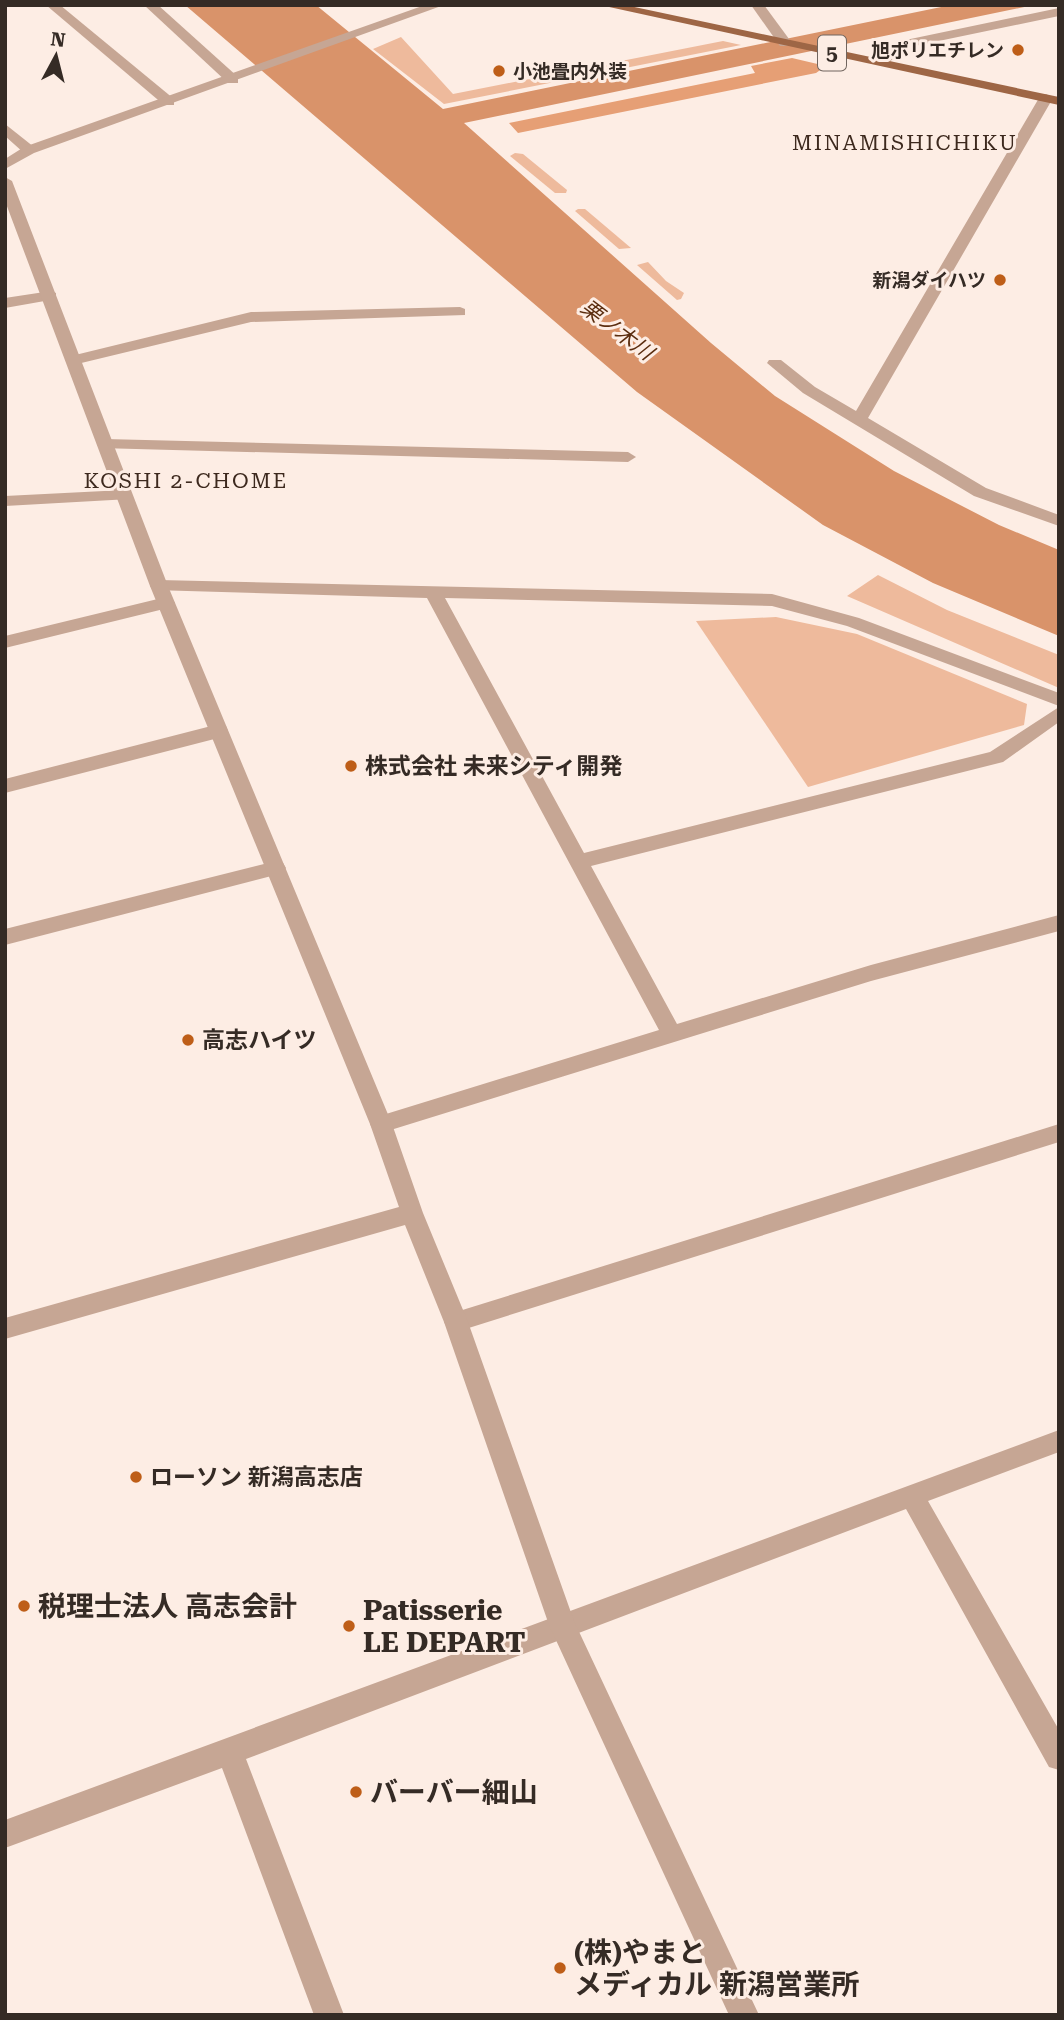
<svg xmlns="http://www.w3.org/2000/svg" width="1064" height="2020" viewBox="0 0 1064 2020" font-family="'Roboto Serif','Noto Sans JP',serif">
  <style>
    .green { fill: #eeba9c }
    .forest { fill: #e69f75 }
    .water { fill: #d9936a }
    .lines { fill: none; stroke-linecap: round; stroke-linejoin: round }
    .minor { fill: #c6a694; fill-rule: evenodd }
    .tertiary { fill: #c6a694; fill-rule: evenodd }
    .primary { fill: #9e6645; fill-rule: evenodd }
    .poi-dot { fill: #be5e18; stroke: #fdede4; stroke-width: 2.5 }
    .labels { text-anchor: middle; dominant-baseline: central; stroke-width: 6; stroke-linejoin: round; paint-order: stroke }
    .far-poi-label { font-size: 19px; font-weight: bold; fill: #352b25; stroke: #fdede4; text-anchor: end }
    .shield { fill: #fdede4; stroke: #71655e; stroke-width: 2 }
    .shield-label { font-size: 21px; font-weight: bold; fill: #352b25 }
    .far-quarter-label { font-size: 21px; letter-spacing: 2px; fill: #3d291e; stroke: #fdede4 }
    .far-water-label { font-size: 21px; font-style: italic; fill: #5b2d0f; stroke: #fdede4 }
    .far-neighbourhood-label { font-size: 21px; letter-spacing: 2px; fill: #3d291e; stroke: #fdede4 }
    .poi-label { font-size: 23px; font-weight: bold; fill: #352b25; stroke: #fdede4; text-anchor: start }
    .near-poi-label { font-size: 28px; font-weight: bold; fill: #352b25; stroke: #fdede4; text-anchor: start }
  </style>
  <rect width="100%" height="100%" fill="#fdede4"/>
  <g class="green">
    <path d="M401 37 453 94 723 41 741 45 444 104 373 49Z"/>
    <path d="M515 153 523 154 567 190 566 193H555L510 156Z"/>
    <path d="M578 209H585L631 248 619 249 575 211Z"/>
    <path d="M648 262 666 281 684 293 681 299 677 300 637 265Z"/>
    <path d="M878 575 947 610 1059 655V688L847 596Z"/>
    <path d="M776 617 857 634 1027 704 1024 725 808 787 696 621Z"/>
  </g>
  <path class="forest" d="M792 58 826 66 816 73 518 133 509 123 755 73 751 66Z"/>
  <path class="water" d="M185 5H316L443 109 951 5H1034L464 123 711 343 775 396 894 471 999 525 1059 550V636L933 583 823 525 637 392Z"/>
  <g class="lines">
    <g class="minor">
      <path d="M46 5H60L174 99V105H164Z"/>
      <path d="M144 5H158L238 77V83H228Z"/>
      <path d="M751 5H764L792 43 790 46H780Z"/>
      <path d="M1059 8V16L905 48 885 66 873 63 896 42Z"/>
      <path d="M1046 94 1053 98 868 418 986 488 1059 515V526L974 496 803 393 767 363 769 360H781L815 387 856 411 1039 98Z"/>
      <path d="M5 124 34 147V153H24L5 136Z"/>
      <path d="M51 291 56 293V299L5 308V298Z"/>
      <path d="M460 307 465 309V315L251 322 73 365 65 360 67 357 251 312Z"/>
      <path d="M105 439 628 452 636 457 628 462 99 448 97 444Z"/>
      <path d="M124 490 132 495 130 499 5 506V496Z"/>
      <path d="M159 580 772 594 859 618 1059 693V706L847 626 772 606 445 598 584 853 990 752 1059 707V722L1003 762 591 866 677 1024 871 965 1059 915V931L871 981 381 1133 373 1130 370 1124 373 1118 659 1030 427 598 153 590 150 586 153 582Z"/>
      <path d="M166 597 172 599 175 603 172 607 5 648V636Z"/>
      <path d="M219 724 226 726 228 731 226 736 5 793V779Z"/>
      <path d="M276 861 283 863 286 868 283 873 5 945V929Z"/>
      <path d="M1059 1124V1142L456 1332 448 1329 444 1322 448 1315 456 1312Z"/>
      <path d="M1059 1430V1452L928 1501 1059 1730V1770L1049 1767 906 1509 246 1759 344 2015H314L222 1768 5 1848V1820Z"/>
    </g>
    <g class="tertiary">
      <path d="M425 5H444L34 153 5 169V159L24 147Z"/>
      <path d="M5 177 12 181 168 586 392 1124 423 1213 468 1322 574 1621 759 2015H729L549 1625 444 1322 405 1225 5 1339V1318L399 1207 370 1124 150 586 5 201Z"/>
    </g>
    <path class="primary" d="M600 5H625L1059 97V105Z"/>
  </g>
  <g class="poi-dot">
    <circle cx="1018" cy="50" r="7"/>
    <circle cx="499" cy="71" r="7"/>
    <circle cx="1000" cy="280" r="7"/>
    <circle cx="351" cy="766" r="7"/>
    <circle cx="188" cy="1040" r="7"/>
    <circle cx="136" cy="1477" r="7"/>
    <circle cx="24" cy="1606" r="7"/>
    <circle cx="349" cy="1626" r="7"/>
    <circle cx="356" cy="1792" r="7"/>
    <circle cx="560" cy="1968" r="7"/>
  </g>
  <g class="labels">
    <g class="far-poi-label">
      <text x="1004" y="50">旭ポリエチレン</text>
      <text x="513" y="71" text-anchor="start">小池畳内外装</text>
      <text x="986" y="280">新潟ダイハツ</text>
    </g>
    <rect class="shield" x="818" y="35.5" width="28" height="35" rx="5"/>
    <g class="shield-label">
      <text x="832" y="53">5</text>
    </g>
    <g class="far-quarter-label">
      <text x="905" y="143">MINAMISHICHIKU</text>
    </g>
    <g class="far-water-label">
      <text transform="translate(617 330) rotate(37)">栗ノ木川</text>
    </g>
    <g class="far-neighbourhood-label">
      <text x="186" y="481">KOSHI 2-CHOME</text>
    </g>
    <g class="poi-label">
      <text x="365" y="766">株式会社 未来シティ開発</text>
      <text x="202" y="1040">高志ハイツ</text>
      <text x="150" y="1477">ローソン 新潟高志店</text>
    </g>
    <g class="near-poi-label">
      <text x="38" y="1606">税理士法人 高志会計</text>
      <text x="363" y="1610">Patisserie<tspan x="363" dy="32">LE DEPART</tspan></text>
      <text x="370" y="1792">バーバー細山</text>
      <text x="574" y="1952">(株)やまと<tspan x="574" dy="32">メディカル 新潟営業所</tspan></text>
    </g>
  </g>
  <rect width="1064" height="2020" fill="none" stroke="#352b25" stroke-width="14"/>
  <g transform="translate(56 56) rotate(7)" stroke="#fdede4" stroke-width="5" paint-order="stroke">
  <path d="M0-5L12 26L0 18L-12 26Z" fill="#352b25"/>
  <text y="-10" font-size="19" font-weight="bold" text-anchor="middle" fill="#352b25">N</text>
  </g>
</svg>
